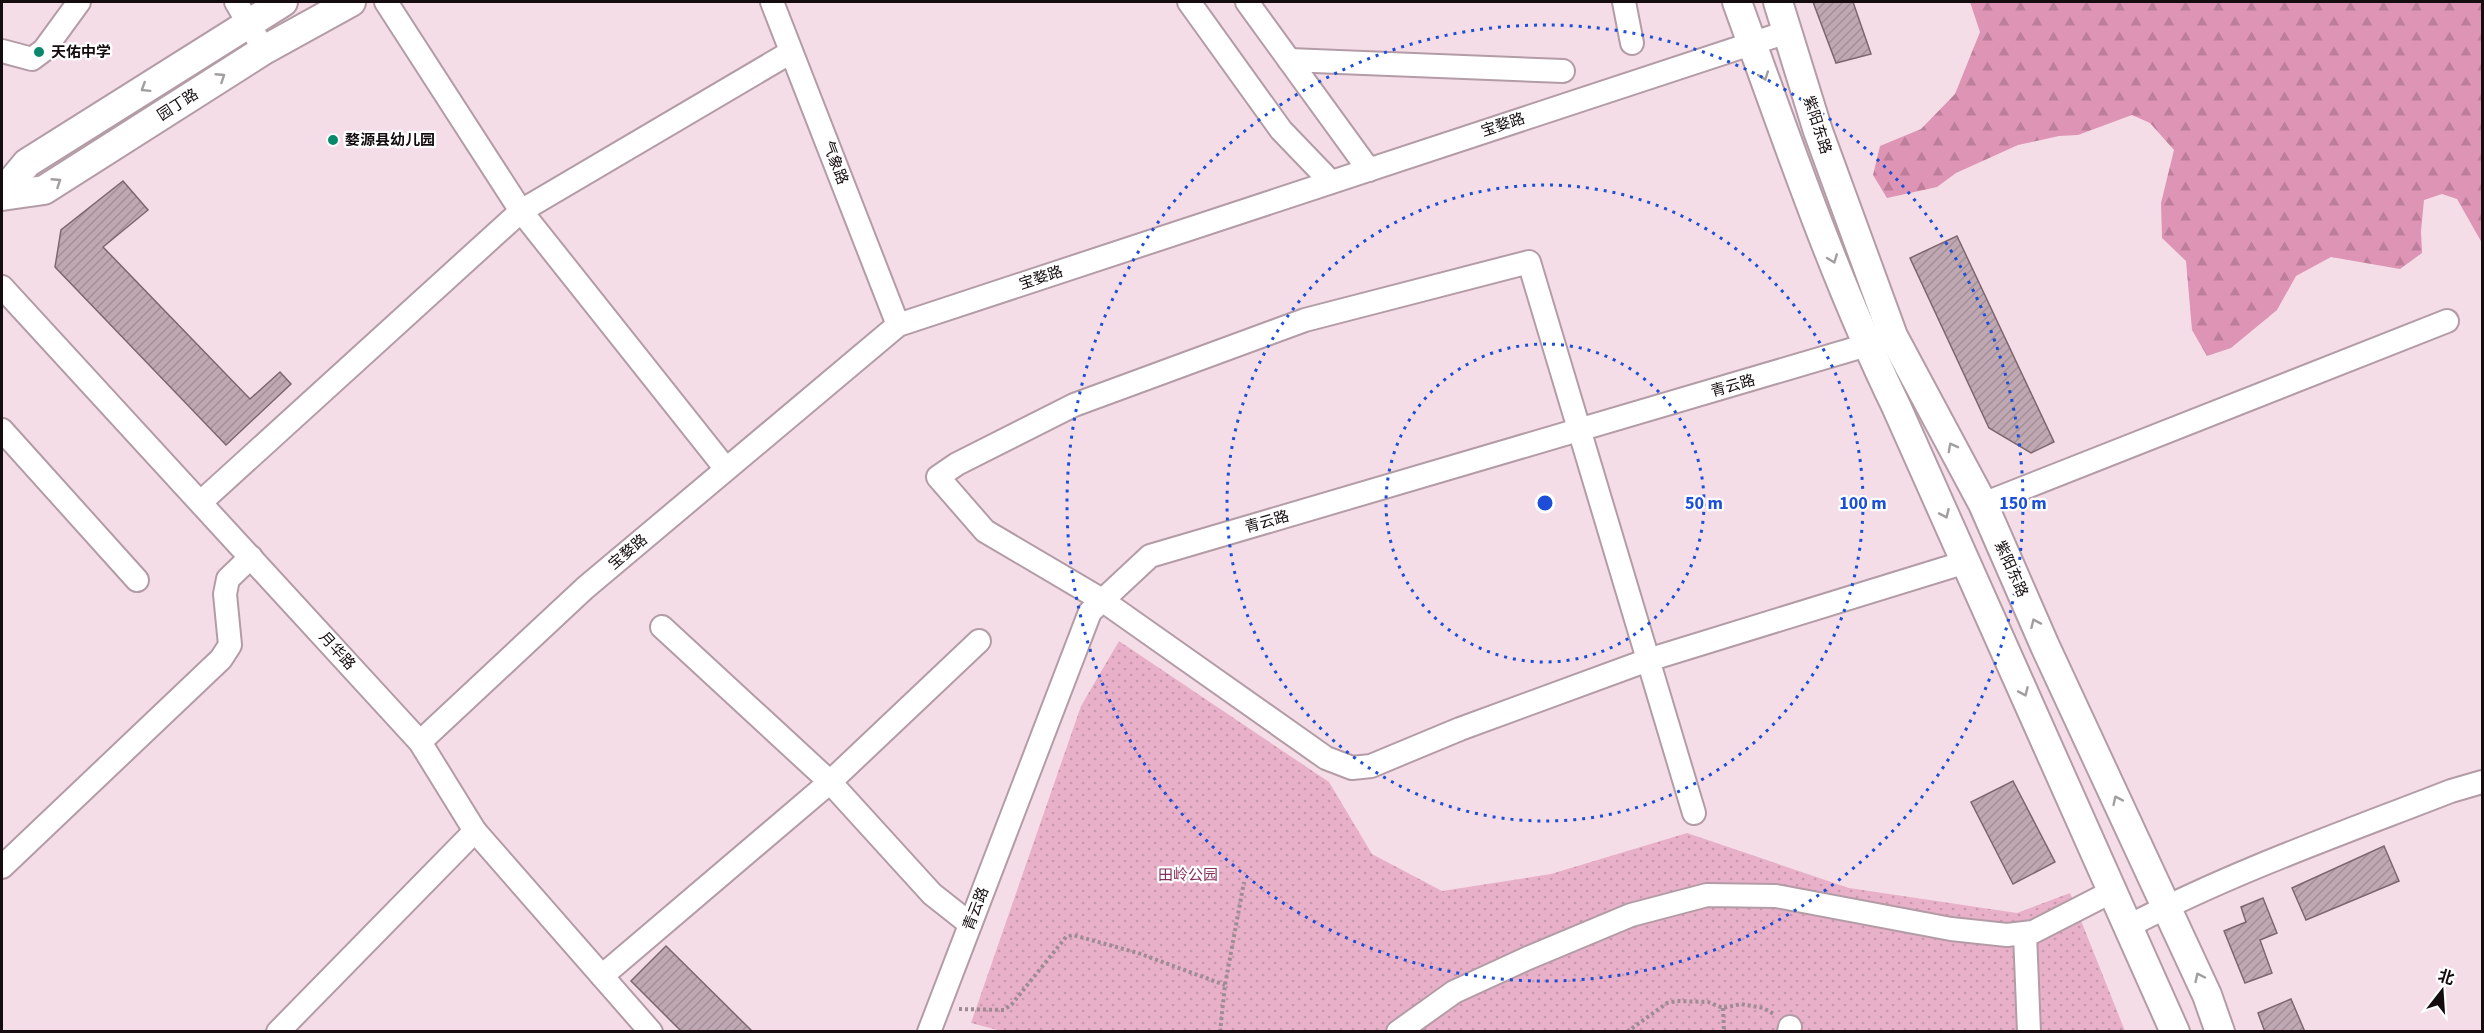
<svg xmlns="http://www.w3.org/2000/svg" width="2484" height="1033" viewBox="0 0 2484 1033" font-family="'Source Sans 3','Noto Sans SC',sans-serif">
  <style>
    .grass { fill: url(#grass-dots) }
    .forest { fill: url(#forest-firs) }
    .building { fill: url(#building-hatch); stroke: #7c676f; stroke-width: 1.5 }
    .lines { fill: none; stroke-linecap: round; stroke-linejoin: round }
    .minor-casing { stroke: #b39ca6; stroke-width: 26 }
    .major-casing { stroke: #b39ca6; stroke-width: 32 }
    .path { stroke: #9e8c94; stroke-width: 4; stroke-dasharray: 3 3; stroke-linecap: butt }
    .minor { stroke: #fff; stroke-width: 22 }
    .major { stroke: #fff; stroke-width: 28 }
    .oneway { stroke: #a19e9f }
    .ring { fill: none; stroke: #1d4ed8; stroke-width: 3; stroke-dasharray: 3 6 }
    .poi-dot { fill: #09886b; stroke: #fff; stroke-width: 2 }
    .labels { text-anchor: middle; dominant-baseline: central; stroke-width: 4.5; stroke-linejoin: round; paint-order: stroke }
    .poi-label { font-size: 15px; font-weight: bold; fill: #140c0f; stroke: #fff; text-anchor: start }
    .street-label { font-size: 15px; fill: #140c0f; stroke: #fff }
    .park-label { font-size: 15px; fill: #832e5b; stroke: #fff }
    .centre { fill: #1d4ed8; stroke: #fff; stroke-width: 3 }
    .ring-label { font-size: 18px; text-anchor: middle; font-weight: bold; fill: #1d4ed8; stroke: #fff; stroke-width: 4.5; stroke-linejoin: round; paint-order: stroke }
  </style>
  <defs>
    <pattern id="grass-dots" width="8" height="8" patternUnits="userSpaceOnUse" patternTransform="scale(1.5)"><rect width="8" height="8" fill="#e9b1c9"/><path d="M2 2h.1M6 6h.1" fill="none" stroke="#c797ab" stroke-width="1.8" stroke-linecap="round"/></pattern>
    <pattern id="forest-firs" width="22" height="20" patternUnits="userSpaceOnUse" patternTransform="scale(1.5)"><rect width="22" height="20" fill="#dd94b5"/><path d="M5 1l3.5 6h-7zM16 11l3.5 6h-7z" fill="#bd7e9a"/></pattern>
    <pattern id="building-hatch" width="6" height="6" patternUnits="userSpaceOnUse" patternTransform="scale(1.5)"><rect width="6" height="6" fill="#bfa8b2"/><path d="M-1 1l2-2M0 6l6-6M5 7l2-2" fill="none" stroke="#a38f98"/></pattern>
  </defs>
  <rect width="100%" height="100%" fill="#f5dde7"/>
  <path class="grass" d="M1119 641 1329 782 1372 854 1442 891 1551 874 1687 833 1849 888 2017 913 2070 893 2125 1031 1005 1032 971 1023 1081 706Z"/>
  <path class="forest" d="M1970 2H2482V243L2457 199 2442 194 2424 200 2421 231 2422 253 2400 269 2331 257 2296 276 2277 310 2231 348 2207 356 2192 330 2186 261 2162 238 2161 203 2174 150 2150 123 2132 115 2078 135 2059 136 2018 145 1956 173 1937 187 1887 198 1873 175 1880 146 1921 129 1955 94 1980 32Z"/>
  <g class="building">
    <path d="M1813 2H1853L1871 54 1836 63Z"/>
    <path d="M123 181 148 210 103 247 250 399 280 372 291 384 226 445 55 267 61 230Z"/>
    <path d="M1957 236 2054 442 2031 453 1989 428 1910 258Z"/>
    <path d="M2013 781 2055 862 2013 884 1971 802Z"/>
    <path d="M2384 846 2399 881 2306 920 2292 888Z"/>
    <path d="M2263 898 2277 933 2260 940 2272 973 2245 983 2224 931 2246 922 2241 907Z"/>
    <path d="M666 946 753 1032H682L631 981Z"/>
    <path d="M2291 999 2305 1032H2265L2258 1013Z"/>
  </g>
  <g class="lines">
    <g class="minor-casing">
      <g id="minor">
        <path d="M236 2 264 50"/>
        <path d="M386 2 521 211 726 469"/>
        <path d="M772 2 898 325"/>
        <path d="M1189 2 1281 130 1331 182"/>
        <path d="M1247 2 1369 170"/>
        <path d="M1624 2 1632 43"/>
        <path d="M2 51 32 59 44 50 79 2"/>
        <path d="M1289 60 1563 71"/>
        <path d="M2 287 420 742 475 831 651 1032"/>
        <path d="M2 430 137 580"/>
        <path d="M201 502 521 211 791 52"/>
        <path d="M1983 504 2447 321"/>
        <path d="M662 627 830 782 932 894 970 924"/>
        <path d="M420 742 585 588 898 325 1787 32"/>
        <path d="M1694 813C1639 629 1585 445 1529 262L1305 320 1074 405 957 464 938 477 985 531 1102 600 1326 758 1352 768 1371 766 1460 729 1648 660 1966 562"/>
        <path d="M2 867 221 659 230 645 225 594 228 579 251 557"/>
        <path d="M2129 926C2232 872 2343 833 2451 791L2482 782"/>
        <path d="M2025 934 2029 1032"/>
        <path d="M602 976 830 782 979 641"/>
        <path d="M278 1032 475 831"/>
        <path d="M929 1032 1090 612 1150 556 1884 340"/>
        <path d="M1398 1032 1454 992 1528 958 1631 915 1707 895 1776 896 1951 929 2007 935 2033 932 2113 891"/>
        <path d="M1789 1032 1790 1027"/>
      </g>
    </g>
    <g class="major-casing">
      <g id="major">
        <path d="M1737 2C1786 137 1833 276 1896 406L2175 1032"/>
        <path d="M1778 2 1818 131 1893 336 1983 504 2045 646 2207 995 2220 1032"/>
        <path d="M2 193 27 163 283 2"/>
        <path d="M2 196 44 190 264 50 351 2"/>
      </g>
    </g>
    <g class="path">
      <path d="M1723 1008 1724 1032"/>
      <path d="M959 1009 1004 1010 1012 1004 1066 937 1073 935 1138 953 1225 985"/>
      <path d="M1220 1032 1225 985 1244 882"/>
      <path d="M1627 1032 1667 1003 1677 1001 1708 1002 1723 1008 1741 1004 1763 1008 1774 1014"/>
    </g>
    <use href="#minor" class="minor"/>
    <use href="#major" class="major"/>
  </g>
  <defs><path id="oneway-chevron" d="M-2-3.5L2.5 0L-2 3.5" fill="none" stroke-width="1.6" stroke-linecap="round" stroke-linejoin="round" transform="scale(1.5)"/></defs>
  <g class="oneway">
    <use href="#oneway-chevron" transform="translate(1764 76) rotate(70)"/>
    <use href="#oneway-chevron" transform="translate(221 77) rotate(-33)"/>
    <use href="#oneway-chevron" transform="translate(145 88) rotate(148)"/>
    <use href="#oneway-chevron" transform="translate(57 182) rotate(-33)"/>
    <use href="#oneway-chevron" transform="translate(1833 259) rotate(69)"/>
    <use href="#oneway-chevron" transform="translate(1952 447) rotate(-118)"/>
    <use href="#oneway-chevron" transform="translate(1945 514) rotate(66)"/>
    <use href="#oneway-chevron" transform="translate(2035 623) rotate(-114)"/>
    <use href="#oneway-chevron" transform="translate(2024 692) rotate(66)"/>
    <use href="#oneway-chevron" transform="translate(2117 800) rotate(-115)"/>
    <use href="#oneway-chevron" transform="translate(2199 977) rotate(-115)"/>
  </g>
  <g class="ring">
    <circle cx="1545" cy="503" r="159"/>
    <circle cx="1545" cy="503" r="318"/>
    <circle cx="1545" cy="503" r="478"/>
  </g>
  <g class="poi-dot">
    <circle cx="39" cy="52" r="6"/>
    <circle cx="333" cy="140" r="6"/>
  </g>
  <g class="labels">
    <g class="poi-label">
      <text x="51" y="52">天佑中学</text>
      <text x="345" y="140">婺源县幼儿园</text>
    </g>
    <g class="street-label">
      <text transform="translate(178 105) rotate(-33)">园丁路</text>
      <text transform="translate(1503 125) rotate(-18)">宝婺路</text>
      <text transform="translate(1817 125) rotate(72)">紫阳东路</text>
      <text transform="translate(835 163) rotate(69)">气象路</text>
      <text transform="translate(1041 278) rotate(-18)">宝婺路</text>
      <text transform="translate(1733 386) rotate(-16)">青云路</text>
      <text transform="translate(1267 522) rotate(-16)">青云路</text>
      <text transform="translate(628 552) rotate(-40)">宝婺路</text>
      <text transform="translate(2011 569) rotate(66)">紫阳东路</text>
      <text transform="translate(337 651) rotate(48)">月华路</text>
      <text transform="translate(976 909) rotate(-69)">青云路</text>
    </g>
    <g class="park-label">
      <text x="1188" y="875">田岭公园</text>
    </g>
  </g>
  <circle cx="1545" cy="503" r="9" class="centre"/>
  <g class="ring-label">
    <text x="1704" y="509">50 m</text>
    <text x="1863" y="509">100 m</text>
    <text x="2023" y="509">150 m</text>
  </g>
  <rect width="2484" height="1033" fill="none" stroke="#140c0f" stroke-width="6"/>
  <g transform="translate(2442 991) rotate(17)" stroke="#ffffff" stroke-width="4.5" paint-order="stroke">
  <path d="M0-4.5L10 22L0 15L-10 22Z" fill="#140c0f"/>
  <text y="-9" font-size="16" font-weight="bold" text-anchor="middle" fill="#140c0f">北</text>
  </g>
</svg>
